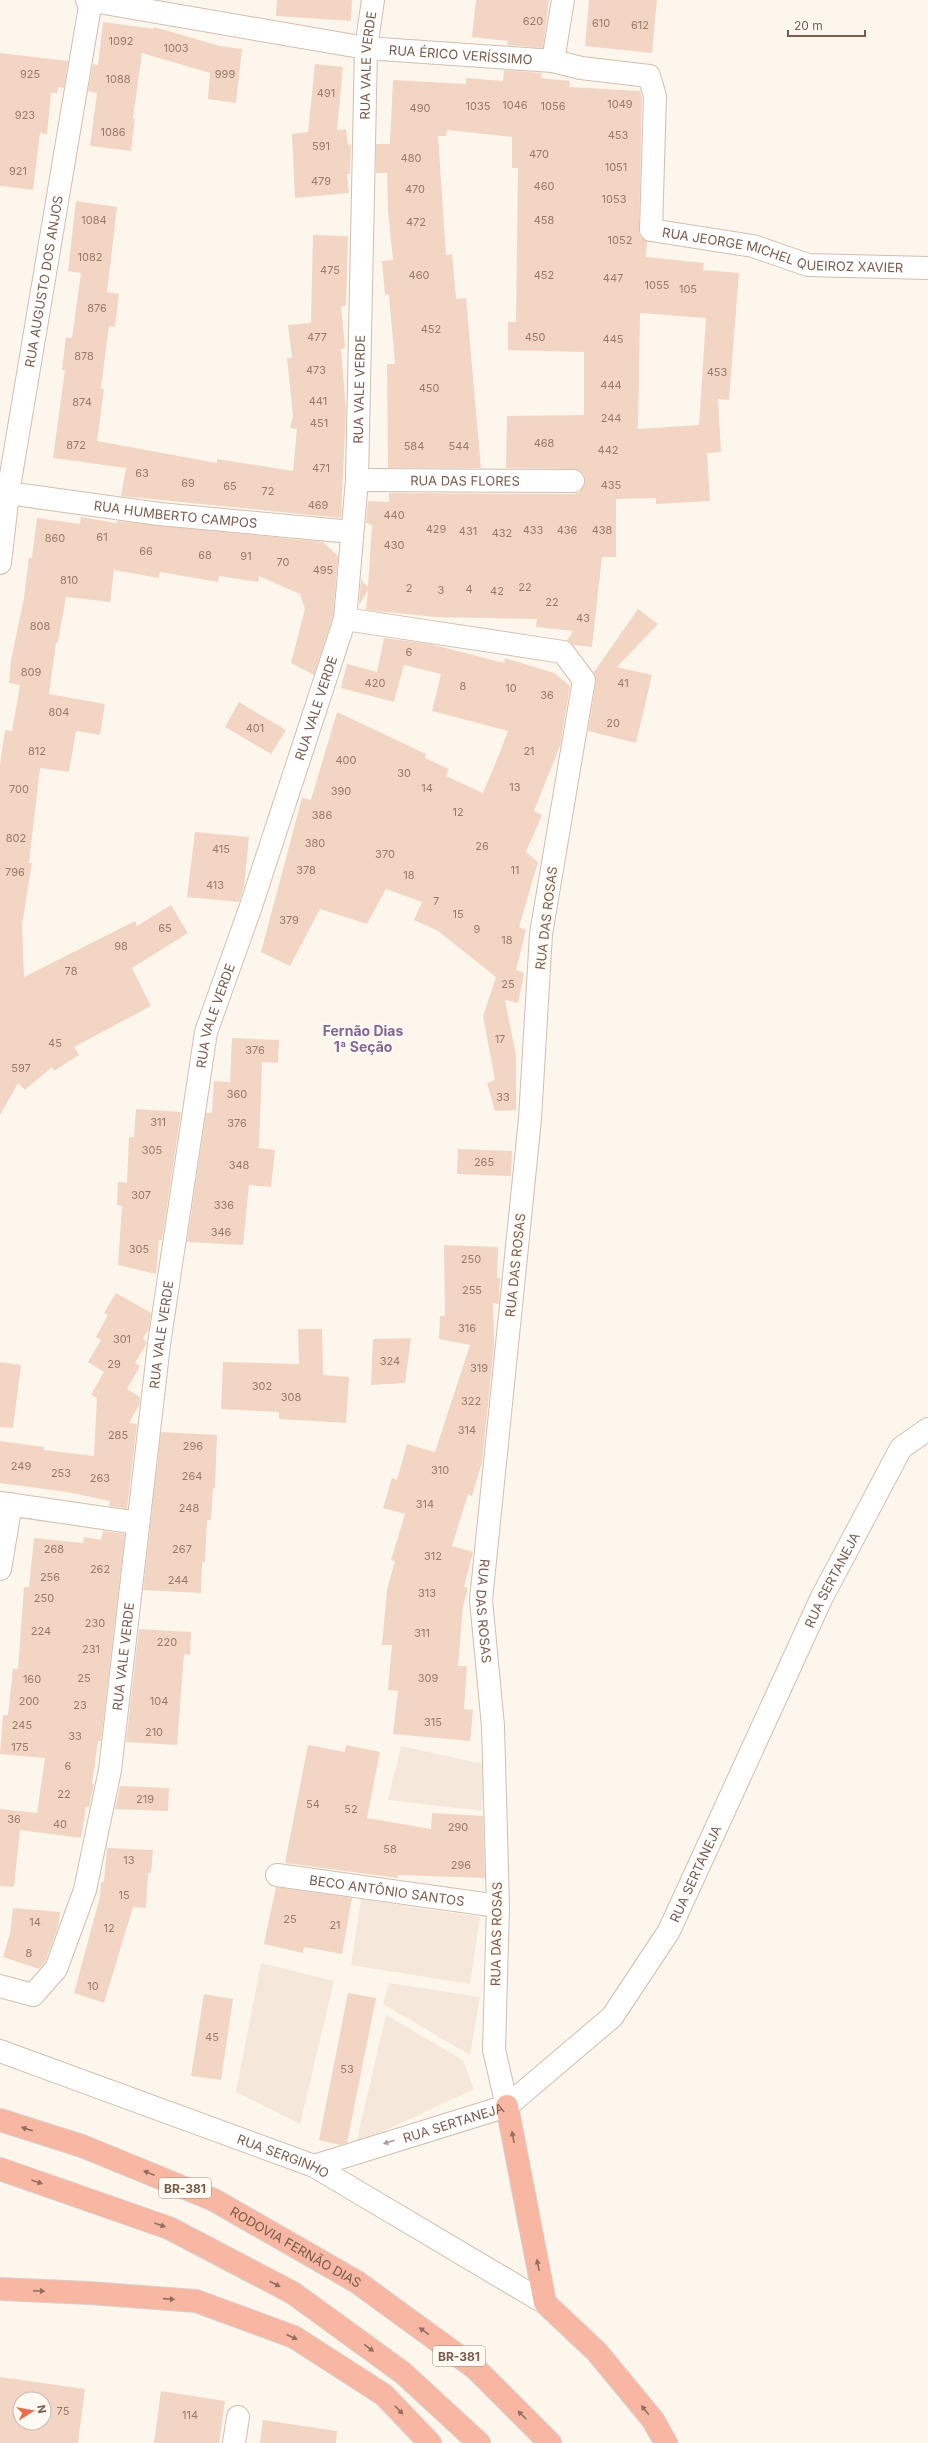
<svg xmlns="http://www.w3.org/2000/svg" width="928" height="2443" viewBox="0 0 928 2443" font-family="Inter,sans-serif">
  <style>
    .residential { fill: #f5e8da }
    .building { fill: #f3d5c3; fill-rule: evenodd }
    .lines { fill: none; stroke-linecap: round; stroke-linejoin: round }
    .minor-casing { stroke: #d1beb0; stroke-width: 24 }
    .highway-casing { stroke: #dad1cd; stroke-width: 24 }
    .minor { stroke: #fff; stroke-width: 22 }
    .highway { stroke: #f7b7a3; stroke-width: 22 }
    .oneway { fill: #936e5e }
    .oneway2 { fill: #af9d94 }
    .labels { text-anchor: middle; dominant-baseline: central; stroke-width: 4; stroke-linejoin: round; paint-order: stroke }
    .number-label { font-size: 11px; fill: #987a6a }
    .shield { fill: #fffaf3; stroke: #a28b7f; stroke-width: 1 }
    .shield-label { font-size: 12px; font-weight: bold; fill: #7a5c4d }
    .street-label { font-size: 13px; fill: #7a5c4d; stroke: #fffaf3 }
    .neighbourhood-label { font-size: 14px; font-weight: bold; fill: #846695; stroke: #fffaf3 }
  </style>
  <rect width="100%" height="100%" fill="#fdf6ec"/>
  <g class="residential">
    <path d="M401 1746 483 1764 482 1811 388 1800Z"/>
    <path d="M361 1899 480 1917 470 1984 351 1965Z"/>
    <path d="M261 1963 334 1981 300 2124 236 2092Z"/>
    <path d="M389 1983 480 1997 470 2055 383 2004Z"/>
    <path d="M386 2015 463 2060 474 2089 356 2144Z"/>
  </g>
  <g class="building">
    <path d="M277 0H352L351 21 276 16Z"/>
    <path d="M476 0H549L543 48 507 45 508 41 472 37Z"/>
    <path d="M589 0H657L652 53 585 46Z"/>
    <path d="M103 22 154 29V27L220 46 242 49 236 103 208 99 210 73 142 53 133 118 135 119 131 151 90 146 97 93 88 91 93 64 98 65Z"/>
    <path d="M0 53 68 61 64 88 58 87 57 93H51L47 134 40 133 33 190 0 186Z"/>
    <path d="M315 64 343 67 337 130 346 129 348 145H351L350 174H347L349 193 295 198 292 134 308 132Z"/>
    <path d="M504 70 542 73 541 78 570 81 569 87 640 91 642 98 639 230 640 236 647 241 646 257 704 263 703 270 739 273 729 400 718 399 721 452 707 453 710 501 656 504V498L616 499V557H602L592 647 573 645 567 641 573 631 536 627 537 619 436 617 366 610 368 590 359 605 361 580 368 587 372 525 366 523 368 501 389 502V493L573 494 580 492 585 481 584 474 573 469 506 468 507 416 584 415V352L508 350V322H516L518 168H512V137L447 130 446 136H438L446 255 452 254 456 299 466 298 481 468H388L387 364H395L389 295H385L382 261 393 260 388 211 387 173H376V144H390L393 80 466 84V78L503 81ZM640 313 706 318 699 425 638 429Z"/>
    <path d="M76 201 117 207 107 292 119 294 115 327 109 326 101 388 104 389 97 441 217 463V459L293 471 297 429 290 428 293 416 287 358H292L288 325 311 323 313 235 348 236 346 306H341L345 348 341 349 346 411 341 518 121 496 126 468 53 458 65 370H62L66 337 72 338 81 273 68 271Z"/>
    <path d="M81 517 117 523V521L323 542 338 556 333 616 314 675 291 663 305 609 300 594 259 576 258 582 219 576 218 582 160 572 159 578 114 570 110 602 66 597 58 642 56 643 49 694 105 704 100 735 76 731 69 772 40 768 29 863H32L22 925 24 977 135 921 137 926 171 905 188 933 132 968 151 1006 74 1047 79 1055 54 1071 52 1067 25 1090 18 1083 0 1115V764L5 730 12 731 20 685 9 683 11 660 24 598 29 558H32L37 518 80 524Z"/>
    <path d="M638 609 658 624 617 667 652 675 636 743 588 731 596 682 594 672Z"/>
    <path d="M384 638 430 644 504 663 505 658 554 673 570 686 560 746 534 811 542 815 526 852 538 862 519 927 526 930 516 970 524 973 518 1003 505 1000 516 1055V1110L495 1111 487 1083 495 1080 483 1016 496 977 438 931 414 920 422 902 386 889 367 924 320 909 290 966 261 952 302 798 311 800 337 712 426 754 425 758 449 769 446 776 483 793 500 752 508 731 432 711 441 674 404 665 394 702 341 688 347 664 377 672Z"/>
    <path d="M239 702 286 730 271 754 225 727Z"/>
    <path d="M195 832 249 837 244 887 239 902 187 897Z"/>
    <path d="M232 1038 279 1040 278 1063 262 1062 259 1148 275 1150 271 1187 249 1185 243 1245 187 1242 206 1113H212L214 1081 230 1082Z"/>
    <path d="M136 1109 181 1112 162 1240H159L156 1274 118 1265 122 1206 117 1205 118 1182 127 1183 129 1137H134Z"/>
    <path d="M458 1149 512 1151 511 1176 457 1174Z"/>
    <path d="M444 1245 498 1247 497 1278H500L499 1304 493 1303 494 1345 482 1462 472 1496 468 1494 452 1546 473 1552 464 1587 468 1588 463 1606 458 1666H467L464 1709 473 1710 470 1741 393 1734 398 1691 388 1690 392 1645H382L387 1590 395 1561 391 1560 405 1514 383 1508 392 1478 397 1480 407 1444 435 1452 470 1345 439 1339 440 1316H445Z"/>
    <path d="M116 1293 151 1313 149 1329 143 1338 147 1343 135 1363 140 1366 127 1389 140 1397 139 1405 129 1423 137 1424 127 1509 109 1506 110 1501 67 1492 0 1483V1441L44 1447V1450L94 1456 97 1398 91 1395 104 1372 88 1362 101 1340 96 1337 108 1315 104 1313Z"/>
    <path d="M298 1329H322L323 1375 349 1377 346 1423 279 1419V1412L221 1409 223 1362 299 1364Z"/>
    <path d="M411 1338 405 1383 371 1385 373 1339Z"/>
    <path d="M0 1362 21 1365 13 1428 0 1427Z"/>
    <path d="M161 1432 217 1435 215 1488H213L211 1520H207L205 1562H202L201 1593 143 1590Z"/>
    <path d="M103 1531 125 1534 101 1741H98L92 1784H94L89 1807H86L81 1838 20 1830 14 1887 0 1886V1809L37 1813 45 1758 0 1754 3 1715H8L13 1669H18L24 1587H29L34 1538 83 1543 84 1537 101 1540Z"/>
    <path d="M139 1629 191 1632 190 1655 184 1654 177 1745 126 1742Z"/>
    <path d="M308 1745 345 1752 346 1745 380 1752 367 1818 431 1829 432 1813 483 1816 485 1878 398 1875V1878L285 1863Z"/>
    <path d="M120 1786 169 1788 168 1811 115 1809Z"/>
    <path d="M107 1848 153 1850 151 1873H148L146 1908 133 1907 104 2003 74 1993 100 1897 101 1882H104Z"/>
    <path d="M276 1887 352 1898 342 1954 304 1947 303 1953 264 1944Z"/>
    <path d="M13 1908 60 1912 58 1927 45 1962 39 1969 3 1957 10 1934Z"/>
    <path d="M348 1993 376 1998 347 2143 340 2145 319 2140Z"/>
    <path d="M204 1994 233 1999 221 2080 191 2076Z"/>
    <path d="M0 2377 85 2389 78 2443H0ZM20 2399H44V2423H20Z"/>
    <path d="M161 2391 225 2401 219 2443H154Z"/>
    <path d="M263 2420 337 2431 336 2443H260Z"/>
  </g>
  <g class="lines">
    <g class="minor-casing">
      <g id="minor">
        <path id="s1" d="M87 0 366 48 553 61 581 68 649 76 655 96 651 230 753 246 808 265 928 268"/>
        <path d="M553 61 563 0"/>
        <path id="s2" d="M357 480 573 481"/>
        <path id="s3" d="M0 492 159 514 352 532"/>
        <path id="s4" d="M0 563 8 493 91 0"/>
        <path id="s5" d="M345 619 563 652 584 680 541 934 530 1119 481 1600 493 1726 498 1906 494 2050 507 2106"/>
        <path d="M0 1503 138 1523"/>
        <path d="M0 1569 11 1504"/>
        <path id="s6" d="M277 1875 498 1906"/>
        <path id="s7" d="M0 1986 33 1995 56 1969 85 1890 110 1770 159 1344 206 1032 250 909 345 619 357 480 366 48 373 0"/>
        <path id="s8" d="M0 2051 314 2166 545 2303"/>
        <path id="s9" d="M314 2166 507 2106 612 2017 669 1931 821 1599 901 1448 928 1429"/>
        <path d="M234 2443 238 2417"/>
      </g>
    </g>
    <g class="highway-casing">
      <g id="highway">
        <path d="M507 2106 545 2303 597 2352 653 2420 666 2443"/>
        <path id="s10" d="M0 2120 82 2146 214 2200 357 2282 475 2368 550 2443"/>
        <path d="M0 2169 169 2228 293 2293 403 2373 479 2443"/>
        <path d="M0 2289 89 2293 196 2301 294 2337 384 2395 430 2443"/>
      </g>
    </g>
    <use href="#minor" class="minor"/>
    <use href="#highway" class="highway"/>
  </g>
  <defs><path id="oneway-solid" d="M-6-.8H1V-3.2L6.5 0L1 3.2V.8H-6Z"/></defs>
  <g class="oneway">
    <use href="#oneway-solid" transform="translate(27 2129) rotate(-163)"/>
    <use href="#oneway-solid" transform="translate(513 2137) rotate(-101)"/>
    <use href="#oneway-solid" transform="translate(149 2173) rotate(-158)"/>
    <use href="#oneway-solid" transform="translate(37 2182) rotate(19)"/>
    <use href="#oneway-solid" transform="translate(160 2225) rotate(19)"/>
    <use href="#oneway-solid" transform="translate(538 2265) rotate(-101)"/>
    <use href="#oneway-solid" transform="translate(275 2284) rotate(27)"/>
    <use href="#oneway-solid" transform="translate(39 2291) rotate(2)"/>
    <use href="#oneway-solid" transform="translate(169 2299) rotate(4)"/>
    <use href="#oneway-solid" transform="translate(424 2331) rotate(-144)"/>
    <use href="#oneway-solid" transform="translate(292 2337) rotate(25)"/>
    <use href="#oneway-solid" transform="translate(369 2348) rotate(36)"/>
    <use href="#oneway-solid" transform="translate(399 2410) rotate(46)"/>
    <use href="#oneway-solid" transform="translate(645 2410) rotate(-129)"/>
    <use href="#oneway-solid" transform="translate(522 2415) rotate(-135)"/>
  </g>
  <use class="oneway2" href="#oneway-solid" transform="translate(389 2142) rotate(163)"/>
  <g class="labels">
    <g class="number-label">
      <text x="533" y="21">620</text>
      <text x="601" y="23">610</text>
      <text x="640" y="25">612</text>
      <text x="121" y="41">1092</text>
      <text x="176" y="48">1003</text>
      <text x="30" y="74">925</text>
      <text x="225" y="74">999</text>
      <text x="118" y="79">1088</text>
      <text x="326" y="93">491</text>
      <text x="620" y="104">1049</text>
      <text x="515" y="105">1046</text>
      <text x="478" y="106">1035</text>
      <text x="553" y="106">1056</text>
      <text x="420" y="108">490</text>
      <text x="25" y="115">923</text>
      <text x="113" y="132">1086</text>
      <text x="618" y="135">453</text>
      <text x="321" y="146">591</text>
      <text x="539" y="154">470</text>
      <text x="411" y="158">480</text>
      <text x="616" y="167">1051</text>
      <text x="18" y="171">921</text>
      <text x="321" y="181">479</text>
      <text x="544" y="186">460</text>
      <text x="415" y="189">470</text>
      <text x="614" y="199">1053</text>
      <text x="94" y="220">1084</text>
      <text x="544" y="220">458</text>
      <text x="416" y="222">472</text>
      <text x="620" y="240">1052</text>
      <text x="90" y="257">1082</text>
      <text x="330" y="270">475</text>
      <text x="419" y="275">460</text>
      <text x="544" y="275">452</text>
      <text x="613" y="278">447</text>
      <text x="657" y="285">1055</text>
      <text x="688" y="289">105</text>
      <text x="97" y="308">876</text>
      <text x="431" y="329">452</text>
      <text x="317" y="337">477</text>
      <text x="535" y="337">450</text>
      <text x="613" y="339">445</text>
      <text x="84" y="356">878</text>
      <text x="316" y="370">473</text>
      <text x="717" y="372">453</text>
      <text x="611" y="385">444</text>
      <text x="429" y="388">450</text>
      <text x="318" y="401">441</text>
      <text x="82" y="402">874</text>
      <text x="611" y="418">244</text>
      <text x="319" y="423">451</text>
      <text x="544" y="443">468</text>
      <text x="76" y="445">872</text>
      <text x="414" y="446">584</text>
      <text x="459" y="446">544</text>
      <text x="608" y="450">442</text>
      <text x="321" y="468">471</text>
      <text x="142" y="473">63</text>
      <text x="188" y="483">69</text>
      <text x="611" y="485">435</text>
      <text x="230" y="486">65</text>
      <text x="268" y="491">72</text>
      <text x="318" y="505">469</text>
      <text x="394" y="515">440</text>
      <text x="436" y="529">429</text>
      <text x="533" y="530">433</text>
      <text x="567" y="530">436</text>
      <text x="602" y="530">438</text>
      <text x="468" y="531">431</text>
      <text x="502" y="533">432</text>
      <text x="102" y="537">61</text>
      <text x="55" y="538">860</text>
      <text x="394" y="545">430</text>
      <text x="146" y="551">66</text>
      <text x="205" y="555">68</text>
      <text x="246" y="556">91</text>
      <text x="283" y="562">70</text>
      <text x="323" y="570">495</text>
      <text x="69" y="580">810</text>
      <text x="525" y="587">22</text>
      <text x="409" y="588">2</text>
      <text x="469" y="589">4</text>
      <text x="441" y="590">3</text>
      <text x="497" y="591">42</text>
      <text x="552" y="602">22</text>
      <text x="583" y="618">43</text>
      <text x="40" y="626">808</text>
      <text x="409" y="652">6</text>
      <text x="31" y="672">809</text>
      <text x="375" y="683">420</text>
      <text x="623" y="683">41</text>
      <text x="463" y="686">8</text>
      <text x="511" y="688">10</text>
      <text x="547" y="695">36</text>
      <text x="59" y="712">804</text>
      <text x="613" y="723">20</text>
      <text x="255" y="728">401</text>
      <text x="37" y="751">812</text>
      <text x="529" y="751">21</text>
      <text x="346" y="760">400</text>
      <text x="404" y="773">30</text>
      <text x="515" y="787">13</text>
      <text x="427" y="788">14</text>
      <text x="19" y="789">700</text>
      <text x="341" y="791">390</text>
      <text x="458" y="812">12</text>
      <text x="322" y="815">386</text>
      <text x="16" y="838">802</text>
      <text x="315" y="843">380</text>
      <text x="482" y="846">26</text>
      <text x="221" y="849">415</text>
      <text x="385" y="854">370</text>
      <text x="306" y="870">378</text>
      <text x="515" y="870">11</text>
      <text x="15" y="872">796</text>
      <text x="409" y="875">18</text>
      <text x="215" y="885">413</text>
      <text x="436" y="901">7</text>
      <text x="458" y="914">15</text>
      <text x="289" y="920">379</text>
      <text x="165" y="928">65</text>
      <text x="477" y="929">9</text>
      <text x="507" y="940">18</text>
      <text x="121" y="946">98</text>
      <text x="71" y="971">78</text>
      <text x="508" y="984">25</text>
      <text x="500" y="1039">17</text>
      <text x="55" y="1043">45</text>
      <text x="255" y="1050">376</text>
      <text x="21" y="1068">597</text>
      <text x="237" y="1094">360</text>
      <text x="503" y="1097">33</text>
      <text x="158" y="1122">311</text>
      <text x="237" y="1123">376</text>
      <text x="152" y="1150">305</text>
      <text x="484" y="1162">265</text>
      <text x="239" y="1165">348</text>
      <text x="141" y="1195">307</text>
      <text x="224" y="1205">336</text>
      <text x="221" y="1232">346</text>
      <text x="139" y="1249">305</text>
      <text x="471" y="1259">250</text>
      <text x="472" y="1290">255</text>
      <text x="467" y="1328">316</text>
      <text x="122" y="1339">301</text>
      <text x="390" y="1361">324</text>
      <text x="114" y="1364">29</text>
      <text x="479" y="1368">319</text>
      <text x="262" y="1386">302</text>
      <text x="291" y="1397">308</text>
      <text x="471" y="1401">322</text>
      <text x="467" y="1430">314</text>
      <text x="118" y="1435">285</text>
      <text x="193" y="1446">296</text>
      <text x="21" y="1466">249</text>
      <text x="440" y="1470">310</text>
      <text x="61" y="1473">253</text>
      <text x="192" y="1476">264</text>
      <text x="100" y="1478">263</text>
      <text x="425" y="1504">314</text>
      <text x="189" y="1508">248</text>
      <text x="54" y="1549">268</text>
      <text x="182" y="1549">267</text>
      <text x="433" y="1556">312</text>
      <text x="100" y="1569">262</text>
      <text x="50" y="1577">256</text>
      <text x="178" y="1580">244</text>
      <text x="427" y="1593">313</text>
      <text x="44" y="1598">250</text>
      <text x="95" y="1623">230</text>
      <text x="41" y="1631">224</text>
      <text x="422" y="1633">311</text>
      <text x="167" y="1642">220</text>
      <text x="91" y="1649">231</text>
      <text x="84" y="1678">25</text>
      <text x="428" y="1678">309</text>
      <text x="32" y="1679">160</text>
      <text x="29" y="1701">200</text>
      <text x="159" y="1701">104</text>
      <text x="80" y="1705">23</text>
      <text x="433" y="1722">315</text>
      <text x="22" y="1725">245</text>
      <text x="154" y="1732">210</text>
      <text x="75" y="1736">33</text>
      <text x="20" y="1747">175</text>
      <text x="68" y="1766">6</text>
      <text x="64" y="1794">22</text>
      <text x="145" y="1799">219</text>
      <text x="313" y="1804">54</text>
      <text x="351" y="1809">52</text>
      <text x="14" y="1819">36</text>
      <text x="60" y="1824">40</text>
      <text x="458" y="1827">290</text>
      <text x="390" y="1849">58</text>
      <text x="129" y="1860">13</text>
      <text x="461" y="1865">296</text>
      <text x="124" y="1895">15</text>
      <text x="290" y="1919">25</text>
      <text x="35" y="1922">14</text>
      <text x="335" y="1925">21</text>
      <text x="109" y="1928">12</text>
      <text x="29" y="1953">8</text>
      <text x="93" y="1986">10</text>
      <text x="212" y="2037">45</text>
      <text x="347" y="2069">53</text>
      <text x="63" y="2411">75</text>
      <text x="190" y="2415">114</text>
    </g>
    <g class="shield">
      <rect x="159" y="2178" width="52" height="20" rx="3"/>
      <rect x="433" y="2346" width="52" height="20" rx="3"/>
    </g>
    <g class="shield-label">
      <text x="185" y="2188">BR-381</text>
      <text x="459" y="2356">BR-381</text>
    </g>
    <g class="street-label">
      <text stroke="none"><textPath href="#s1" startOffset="378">RUA ÉRICO VERÍSSIMO</textPath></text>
      <text stroke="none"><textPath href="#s7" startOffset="2010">RUA VALE VERDE</textPath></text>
      <text stroke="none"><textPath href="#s1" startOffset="857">RUA JEORGE MICHEL QUEIROZ XAVIER</textPath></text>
      <text stroke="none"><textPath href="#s4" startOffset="285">RUA AUGUSTO DOS ANJOS</textPath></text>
      <text stroke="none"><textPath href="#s7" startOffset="1686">RUA VALE VERDE</textPath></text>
      <text stroke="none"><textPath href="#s2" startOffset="108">RUA DAS FLORES</textPath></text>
      <text stroke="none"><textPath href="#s3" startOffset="177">RUA HUMBERTO CAMPOS</textPath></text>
      <text stroke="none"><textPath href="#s7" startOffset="1362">RUA VALE VERDE</textPath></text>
      <text transform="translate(546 918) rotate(-83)">RUA DAS ROSAS</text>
      <text stroke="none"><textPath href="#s7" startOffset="1038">RUA VALE VERDE</textPath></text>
      <text transform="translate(515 1265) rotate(-84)">RUA DAS ROSAS</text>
      <text stroke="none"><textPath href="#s7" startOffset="714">RUA VALE VERDE</textPath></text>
      <text stroke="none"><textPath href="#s9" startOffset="830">RUA SERTANEJA</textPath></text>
      <text stroke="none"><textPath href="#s5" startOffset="1193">RUA DAS ROSAS</textPath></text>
      <text stroke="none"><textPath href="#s7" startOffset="390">RUA VALE VERDE</textPath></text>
      <text stroke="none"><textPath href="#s9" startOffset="506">RUA SERTANEJA</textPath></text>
      <text stroke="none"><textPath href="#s6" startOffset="111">BECO ANTÔNIO SANTOS</textPath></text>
      <text transform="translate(496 1934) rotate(-89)">RUA DAS ROSAS</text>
      <text stroke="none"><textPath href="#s9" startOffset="146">RUA SERTANEJA</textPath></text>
      <text stroke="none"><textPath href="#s8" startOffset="302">RUA SERGINHO</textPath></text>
      <text stroke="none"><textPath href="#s10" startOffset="323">RODOVIA FERNÃO DIAS</textPath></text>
    </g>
    <g class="neighbourhood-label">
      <text x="363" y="1030">Fernão Dias<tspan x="363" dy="16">1ª Seção</tspan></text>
    </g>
  </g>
  <g transform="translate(32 2411) rotate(79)"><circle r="19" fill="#fffaf3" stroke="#cabbb1"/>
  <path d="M0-3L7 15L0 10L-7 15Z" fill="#e76f51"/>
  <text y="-6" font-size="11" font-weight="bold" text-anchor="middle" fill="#7a5c4d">N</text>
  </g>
  <path d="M788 30v6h77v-6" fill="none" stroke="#7a5c4d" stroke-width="2"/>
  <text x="794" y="30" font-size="12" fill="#7a5c4d" stroke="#fffaf3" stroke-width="3" paint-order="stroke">20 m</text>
</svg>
